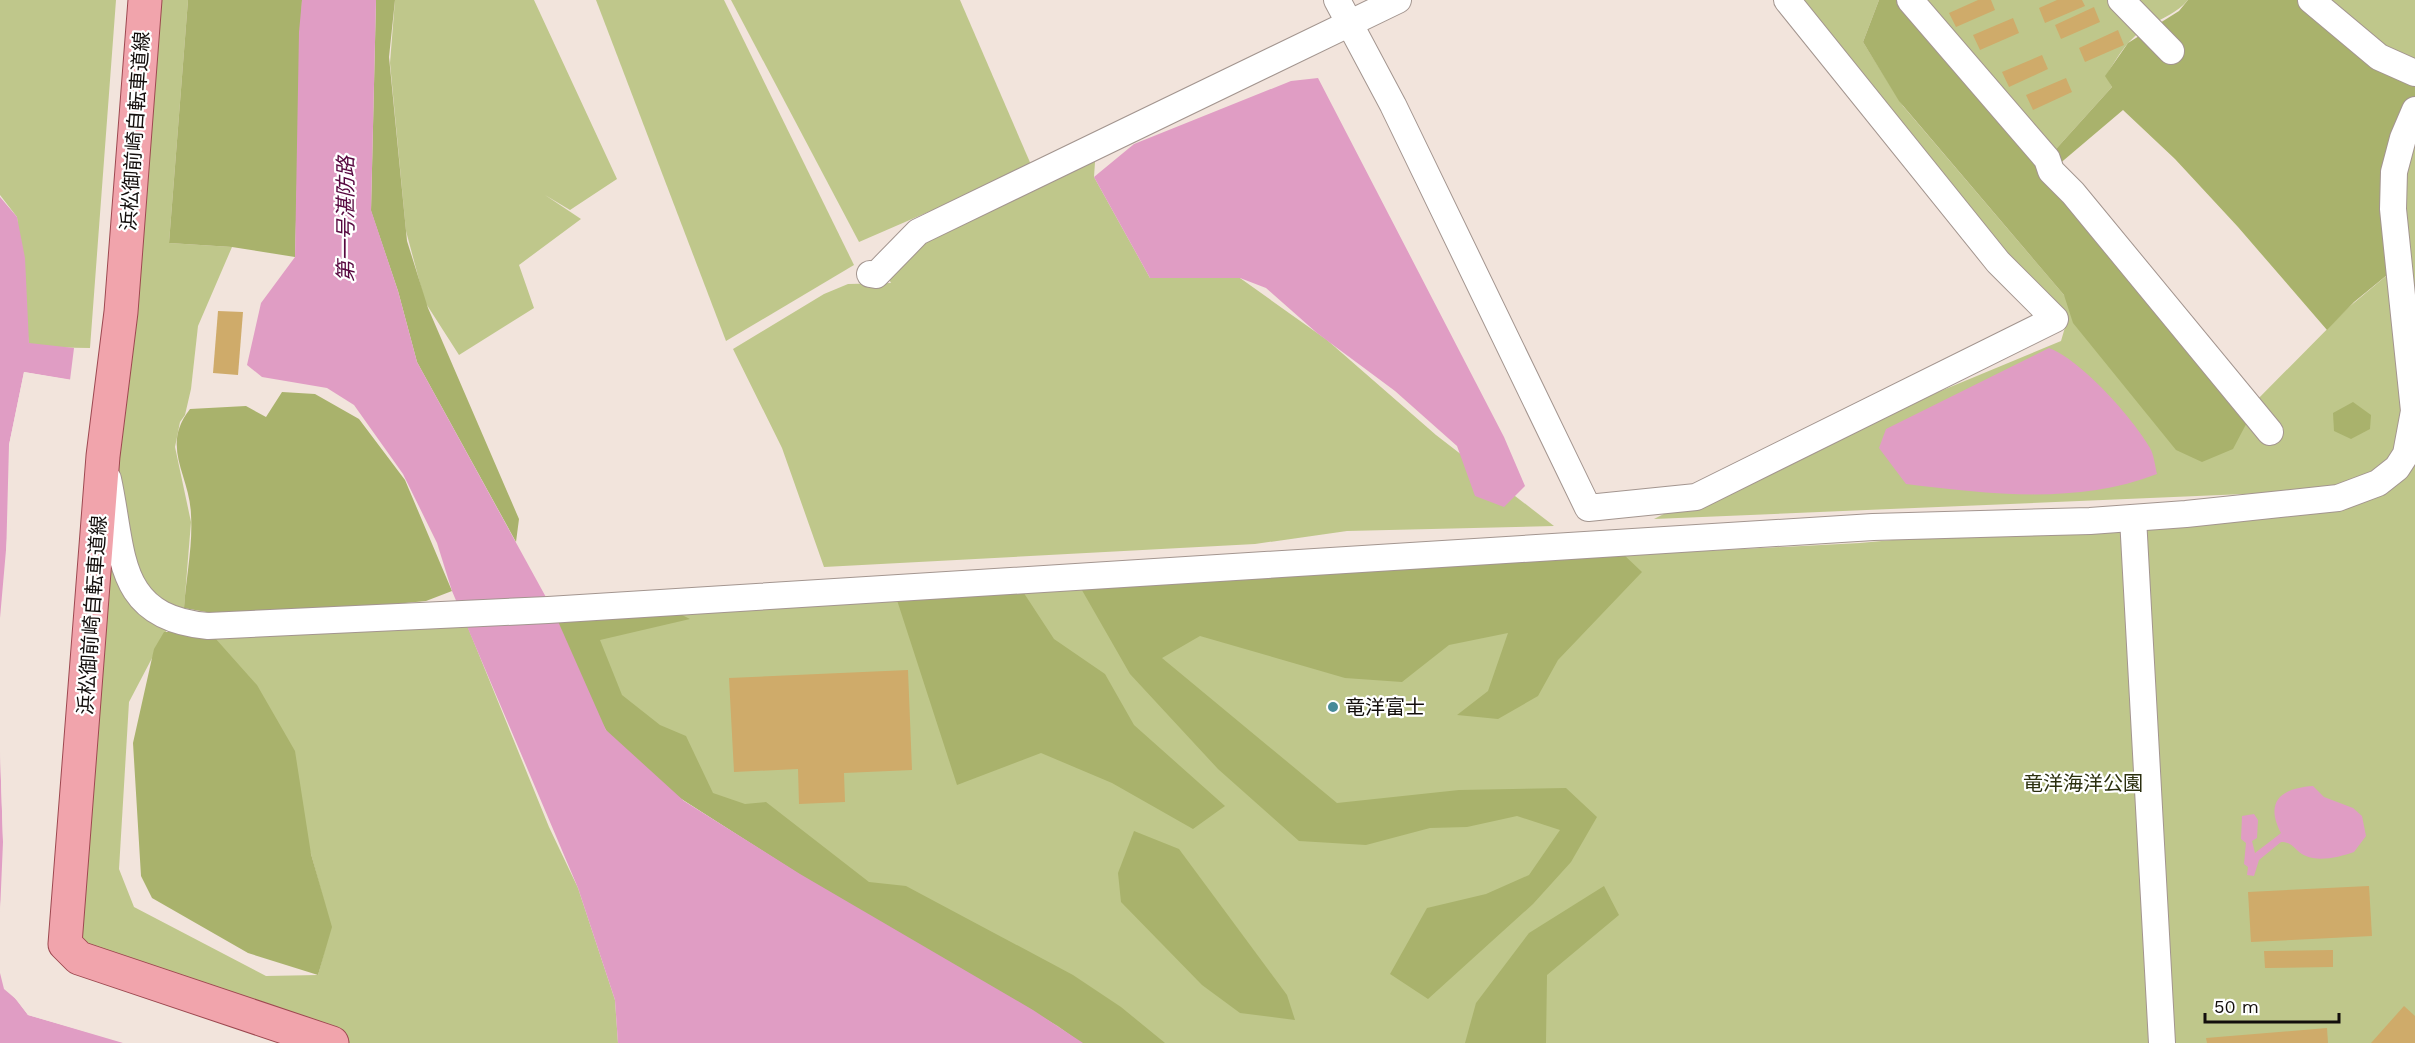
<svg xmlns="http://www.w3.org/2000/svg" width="2415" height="1043" viewBox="0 0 2415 1043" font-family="'Work Sans','Noto Sans JP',sans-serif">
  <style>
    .green { fill: #bfc78b }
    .forest { fill: #a9b26c }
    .water { fill: #e09dc4 }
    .pier { fill: #f2e4dc }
    .building { fill: #cfab6a }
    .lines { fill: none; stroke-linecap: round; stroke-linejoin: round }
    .minor-casing { stroke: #a3958f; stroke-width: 28 }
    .major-casing { stroke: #9d4850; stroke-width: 35 }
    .minor { stroke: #fff; stroke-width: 26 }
    .major { stroke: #f1a4ac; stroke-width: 33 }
    .poi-dot { fill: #468a98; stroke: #fff; stroke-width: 2 }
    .labels { text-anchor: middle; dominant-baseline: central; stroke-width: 4.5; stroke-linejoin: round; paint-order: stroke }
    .street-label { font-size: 20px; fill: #130e0c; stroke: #fff }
    .poi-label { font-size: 20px; fill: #130e0c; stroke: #fff; text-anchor: start }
    .park-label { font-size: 20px; fill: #2b2f0f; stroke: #fff }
    .water-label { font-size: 21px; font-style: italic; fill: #570840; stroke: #fff }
  </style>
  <rect width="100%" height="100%" fill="#f2e4dc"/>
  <g class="green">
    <path d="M0 0H116L90 348 29 347 17 217 0 195Z"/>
    <path d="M145 0H188L169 243 232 247 198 326 191 389 185 415 180 422 175 447 191 522 184 608 154 602 172 620 129 702 119 869 134 907 266 976 318 975 331 927 311 854 215 638 462 613 549 827 578 888 615 1000 618 1043H325L71 952Z"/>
    <path d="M395 0H534L617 179 570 210 545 195 581 219 519 265 534 308 459 355 425 302 406 231 390 63Z"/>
    <path d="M596 0H724L854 265 726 341Z"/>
    <path d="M731 0H960L1032 167 859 242Z"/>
    <path d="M1787 0H1879L1863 42 1903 106 2064 295 2250 407 2349 307 2398 266 2393 202 2415 111V1043H1082L1033 1010 748 841 657 783 606 730 553 610 1860 543 2133 518 2268 493 1654 519 1750 470 2061 341 2066 324Z"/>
    <path d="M1911 0H2188C2177 13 2164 17 2149 26 2128 38 2118 56 2106 76L2112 87 2047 159Z"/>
    <path d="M2320 0H2415V70Z"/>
    <path d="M1096 147 1094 177 1150 278H1240L1327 340 1436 435 1554 526 1347 531 1255 544 824 567 782 448 733 349 824 294 848 284 891 283 883 268 910 240Z"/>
  </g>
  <g class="forest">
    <path d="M188 0H302L295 257 232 247 169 243Z"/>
    <path d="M376 0H395L389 57 407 241 428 308 519 519 516 542 417 362 398 291 371 211Z"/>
    <path d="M1879 0H1910L2047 159 2112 87 2105 76 2128 43 2179 11 2188 0H2322L2415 69V125L2393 202 2398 266 2354 302 2327 330 2238 227 2175 159 2123 110 2051 171 2253 411 2233 449 2202 462 2176 450 2073 323 2064 295 1899 101 1863 42Z"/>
    <path d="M282 392 315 394 359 419 405 480 452 591 426 601 374 606 223 615 184 608C186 578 193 545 191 515 190 475 160 447 190 409L246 406 266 417Z"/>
    <path d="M2353 402 2371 415 2370 429 2351 439 2334 431 2333 413Z"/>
    <path d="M1622 553 1642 572 1558 660 1538 696 1498 719 1457 715 1488 691 1508 633 1449 645 1402 682 1345 678 1200 636 1162 658 1337 803 1459 790 1566 788 1597 817 1571 862 1533 904 1428 999 1390 974 1427 908 1486 894 1529 875 1560 830 1517 816 1467 827 1430 828 1366 845 1299 841 1218 769 1130 674 1075 578Z"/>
    <path d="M1016 581 1054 639 1105 674 1134 725 1225 806 1193 829 1112 783 1041 753 957 785 895 594Z"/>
    <path d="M658 603 690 619 600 640 622 695 660 725 686 736 713 793 745 804 766 802 869 882 906 886 1073 975 1121 1007 1165 1043H1081L1058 1026 855 910 666 789 610 737 559 646 548 610Z"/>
    <path d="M164 632H181L215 638 257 685 295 751 311 854 332 927 318 975 248 953 152 898 141 876 133 743 154 649Z"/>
    <path d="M1134 831 1179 849 1287 995 1295 1020 1240 1013 1202 985 1121 902 1118 873Z"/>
    <path d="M1604 886 1619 915 1547 975 1546 1043H1465L1476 1003 1529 933Z"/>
  </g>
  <g class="water">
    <path d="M302 0H376L371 210 398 291 417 362 553 610 606 730 684 801 800 874 1033 1010 1083 1043H618L615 1000 578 888 452 591 437 543 403 474 354 405 327 388 262 377 247 365 261 303 295 257 299 32Z"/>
    <path d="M1318 78 1504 437 1525 486 1504 507 1475 496 1457 446 1395 391 1317 333 1266 288 1240 278H1150L1094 177 1134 144 1291 81Z"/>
    <path d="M0 197 17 217 25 258 29 343 74 348 70 380 24 372 9 445V516L0 618Z"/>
    <path d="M2049 348C2081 360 2133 418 2150 448 2154 455 2155 466 2157 474 2077 505 1989 494 1906 484L1879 448 1886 429Z"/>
    <path d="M0 752 4 871 0 909Z"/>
    <path d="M2313 786 2324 797 2353 808 2362 816 2366 836 2354 852C2340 857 2319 862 2306 856 2295 852 2294 842 2281 842L2259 860 2254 876 2247 875 2248 867 2244 864 2246 843 2241 839 2242 816 2254 814 2258 820 2257 838 2252 841 2255 853 2281 833C2264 801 2282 788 2313 786Z"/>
    <path d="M0 973 4 989 17 1000 28 1015 123 1043H0Z"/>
  </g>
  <g class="pier">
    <path d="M24 372 73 380 70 383 27 375 12 446V516L1 620 6 559 9 445Z"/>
    <path d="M0 749 3 751 4 766 7 871 3 910 0 912 3 842Z"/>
    <path d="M7 988 19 998 30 1013 126 1043 28 1015Z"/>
  </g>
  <g class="building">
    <path d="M1978 0H1991L1995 10 1956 27 1949 13Z"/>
    <path d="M2057 0H2082L2085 6 2045 23 2039 8Z"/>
    <path d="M2094 7 2100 22 2061 39 2055 25Z"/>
    <path d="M2013 18 2019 33 1980 50 1973 35Z"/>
    <path d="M2118 30 2124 45 2085 62 2079 48Z"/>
    <path d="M2042 55 2048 69 2009 87 2002 72Z"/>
    <path d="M2066 78 2072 92 2033 110 2026 95Z"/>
    <path d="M218 311 243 312 238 375 213 373Z"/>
    <path d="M908 670 912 770 844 773 845 802 799 804 798 769 734 772 729 678Z"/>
    <path d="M2369 886 2372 936 2251 942 2248 892Z"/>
    <path d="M2333 950V967L2265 968 2264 951Z"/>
    <path d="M2404 1006 2415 1016V1043H2371Z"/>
    <path d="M2327 1028 2328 1043H2207L2206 1038Z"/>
  </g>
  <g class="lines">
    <g class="minor-casing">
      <g id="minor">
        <path d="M1337 0 1393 105 1588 508 1696 497 2055 319 1998 262 1787 0"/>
        <path d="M1910 0 2047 159 2051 171 2073 193 2270 432"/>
        <path d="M2121 0 2171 51"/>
        <path d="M2311 0 2379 57 2415 73"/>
        <path d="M870 274 876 275 918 232 1398 0"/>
        <path d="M108 479C124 552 114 618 208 626L548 610 1873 527 2090 521 2186 514 2338 498 2378 483 2397 468 2406 454 2414 411 2393 209 2394 172 2403 138 2415 110"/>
        <path d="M2133 518 2162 1043"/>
      </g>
    </g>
    <g class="major-casing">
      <path id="major" d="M145 0 121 312 103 456 65 944 79 958 332 1043"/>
    </g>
    <use href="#minor" class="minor"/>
    <use href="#major" class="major"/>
  </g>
  <circle class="poi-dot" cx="1333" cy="707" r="6"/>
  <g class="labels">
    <g class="street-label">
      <text transform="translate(135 131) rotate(-86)">浜松御前崎自転車道線</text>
      <text transform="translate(92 615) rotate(-86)">浜松御前崎自転車道線</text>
    </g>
    <g class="poi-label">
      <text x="1345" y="707">竜洋富士</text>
    </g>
    <g class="park-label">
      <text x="2083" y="783">竜洋海洋公園</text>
    </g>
    <g class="water-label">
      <text transform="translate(345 219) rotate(-90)">第一号湛防路</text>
    </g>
  </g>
  <path d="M2205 1013v9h134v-9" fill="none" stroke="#130e0c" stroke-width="3"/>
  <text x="2214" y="1013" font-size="18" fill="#130e0c" stroke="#ffffff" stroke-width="4.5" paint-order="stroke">50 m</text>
</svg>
